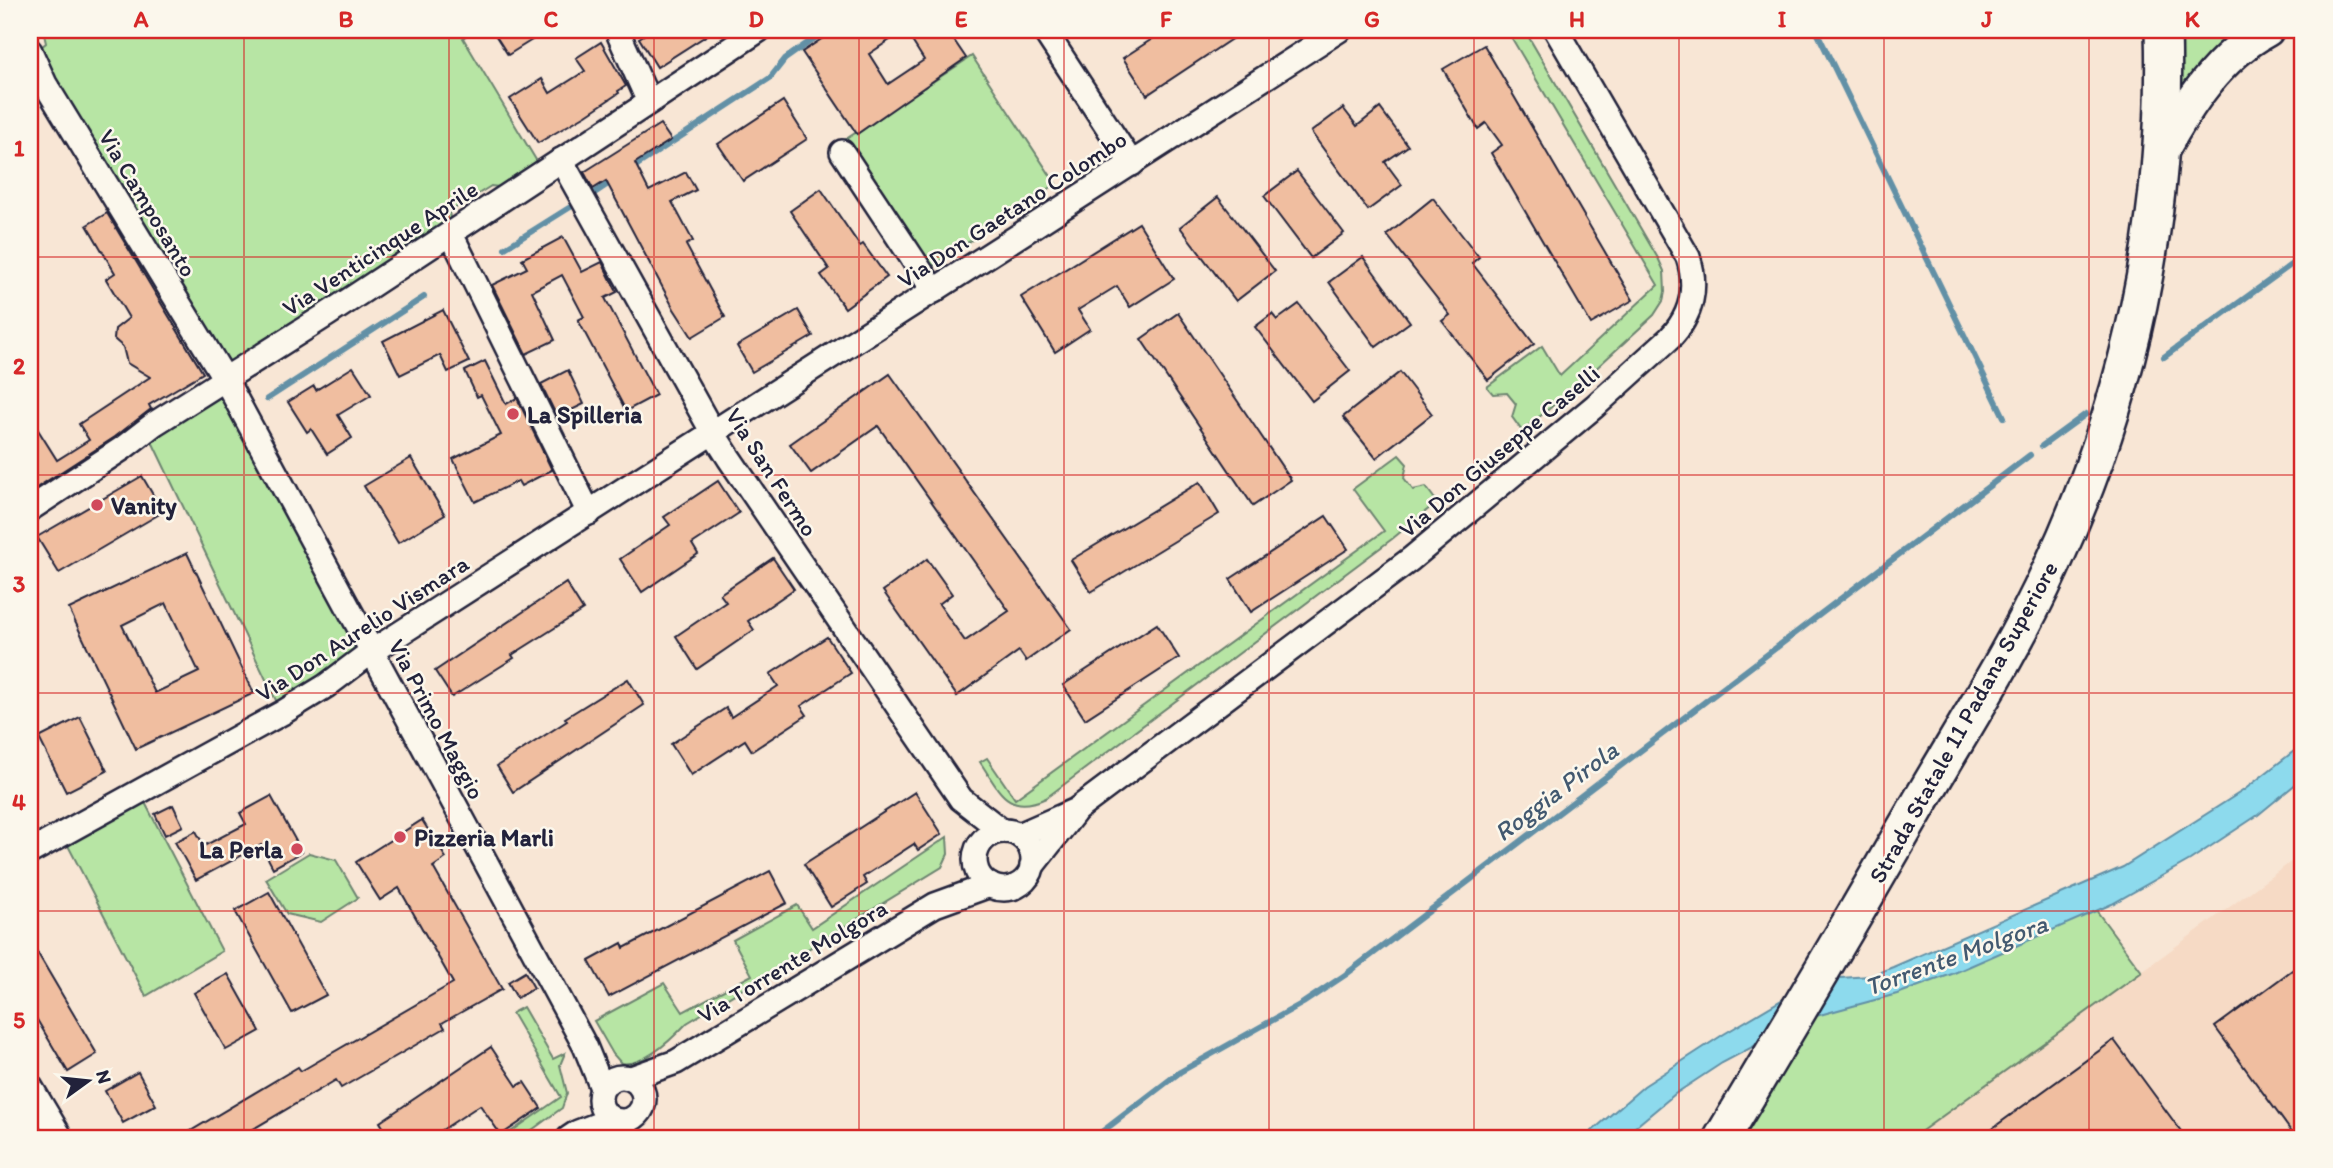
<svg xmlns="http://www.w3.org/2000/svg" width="2333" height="1168" viewBox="0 0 2333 1168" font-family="Itim,sans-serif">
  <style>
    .built { fill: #f6dac5 }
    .green { fill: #b7e5a4; stroke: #6c8470; stroke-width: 2 }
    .water { fill: #8ddaed; stroke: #6290a6; stroke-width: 2 }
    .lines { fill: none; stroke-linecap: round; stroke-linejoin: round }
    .stream { stroke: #6290a6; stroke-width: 6 }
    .building { fill: #f0bea0; stroke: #22223b; stroke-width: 2; fill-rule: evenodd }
    .street-casing { stroke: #22223b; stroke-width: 28 }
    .secondary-casing { stroke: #22223b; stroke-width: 37 }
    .primary-casing { stroke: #22223b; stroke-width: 40 }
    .street { stroke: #fbf7ec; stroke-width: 23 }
    .secondary { stroke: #fbf7ec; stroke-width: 32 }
    .primary { stroke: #fbf7ec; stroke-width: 35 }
    .grid { fill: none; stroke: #d62828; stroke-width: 2; stroke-opacity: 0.55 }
    .poi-dot { fill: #d1495b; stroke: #fbf7ec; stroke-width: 2.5 }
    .labels { text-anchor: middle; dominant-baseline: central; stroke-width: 5; stroke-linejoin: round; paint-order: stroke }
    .street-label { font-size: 24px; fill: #22223b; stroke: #fbf7ec }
    .poi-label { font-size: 24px; font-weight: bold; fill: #22223b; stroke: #fbf7ec; text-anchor: start }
    .water-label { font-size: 26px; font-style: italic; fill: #425970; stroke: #fbf7ec }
    .neatline { fill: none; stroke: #d62828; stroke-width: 2.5 }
    .grid-label { font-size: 23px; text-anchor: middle; font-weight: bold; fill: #d62828 }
  </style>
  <rect width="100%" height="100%" fill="#f8e6d5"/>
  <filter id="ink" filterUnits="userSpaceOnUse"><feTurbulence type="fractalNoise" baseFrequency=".0143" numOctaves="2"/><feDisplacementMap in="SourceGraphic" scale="14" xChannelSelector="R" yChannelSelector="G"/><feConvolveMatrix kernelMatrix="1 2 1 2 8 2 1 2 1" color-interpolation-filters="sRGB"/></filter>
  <g filter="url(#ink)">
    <path class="built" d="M2303 853V1138H1912L2145 969Z"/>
    <g class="green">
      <path d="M43 30H473L463 38 539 165 507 188 491 186 449 212 451 224 229 373 37 50 46 43Z"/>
      <path d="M1507 30H1521L1528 36 1659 260 1664 271 1665 292 1663 301 1654 315 1577 386 1522 431 1512 417 1516 404 1507 393 1493 394 1487 387 1542 346 1560 376 1658 285Z"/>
      <path d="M2177 30H2251L2184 87 2178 75Z"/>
      <path d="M972 56 1056 184 922 273 837 145Z"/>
      <path d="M225 380 370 651 282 713 147 431Z"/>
      <path d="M1399 455 1407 464 1404 478 1413 490 1426 487 1437 502 1392 539 1046 798C1007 816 999 790 980 762L987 758 1015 799 1384 531 1353 489Z"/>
      <path d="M139 791 222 951 146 996 63 836Z"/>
      <path d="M947 837 948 854 942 867 687 1023C673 1038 644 1067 621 1063L613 1054 594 1021 664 983 683 1012 752 975 733 940 797 905 812 928Z"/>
      <path d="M309 853 336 860 358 898 321 922 287 914 266 879Z"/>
      <path d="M2087 898 2142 972 1912 1138H1722L1798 1012Z"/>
      <path d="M523 1007 553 1059 565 1053 560 1065 567 1093 562 1108 521 1138H502L561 1097 512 1013Z"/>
    </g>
    <path class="water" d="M2303 744V778L2258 815 2190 860 2112 904 1952 974 1897 994 1805 1019 1722 1063 1675 1094 1622 1138H1584L1644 1086 1724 1034 1785 998 1840 978 1870 976 1893 967 2123 867 2244 790Z"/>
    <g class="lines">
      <g class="stream">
        <path d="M43 30V31"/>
        <path d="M1816 30 2004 417"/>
        <path d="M631 169 770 78 785 59 826 30"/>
        <path d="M596 192 614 180"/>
        <path d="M505 248 572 206"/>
        <path d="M2164 357 2303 256"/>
        <path d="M267 399 424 297"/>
        <path d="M2042 446 2086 414"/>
        <path d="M1094 1138 1180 1072 1303 1003 1345 975 2030 455"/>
      </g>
    </g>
    <g class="building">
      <path d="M492 30H548L508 55Z"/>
      <path d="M652 30H715L657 67 639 38Z"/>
      <path d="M835 30H947L966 58 857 134 802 52ZM905 30 924 60 888 84 869 54Z"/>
      <path d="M1166 30H1245L1147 95 1123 58Z"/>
      <path d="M601 42 626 86 618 91 619 93 586 115 538 143 510 99 542 79 550 93 585 71 576 58Z"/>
      <path d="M1484 45 1633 300 1591 324 1491 153 1502 145 1486 123 1478 129 1443 69Z"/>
      <path d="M783 101 807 139 743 181 718 144Z"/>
      <path d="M1343 108 1357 126 1380 108 1408 146 1385 162 1402 185 1368 210 1311 132Z"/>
      <path d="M660 124 671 140 635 163 649 191 686 172 696 190 672 202 693 241 686 245 725 317 692 337 674 309 606 181 593 189 584 172Z"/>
      <path d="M1297 171 1344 233 1311 258 1264 196Z"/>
      <path d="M821 189 860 246 863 244 887 277 845 308 821 275 829 269 790 211Z"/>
      <path d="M1218 197 1275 271 1236 301 1180 227Z"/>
      <path d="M1433 198 1479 257 1472 263 1534 344 1488 380 1442 321 1450 315 1387 235Z"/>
      <path d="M107 213 203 373 149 405 151 409 115 437 30 492V417L57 460 89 440 79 424 150 377 127 363 123 347 114 339 115 329 129 318 106 279 115 273 87 225Z"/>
      <path d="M1139 223 1174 279 1130 307 1117 286 1078 310 1090 329 1055 352 1021 297Z"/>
      <path d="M563 237 582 272 602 262 617 292 605 298 656 395 626 411 578 320 584 317 562 275 532 291 555 340 526 354 492 285 527 268 522 259Z"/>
      <path d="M1363 257 1410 322 1376 347 1329 282Z"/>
      <path d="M1299 304 1350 371 1312 401 1255 327 1272 314 1277 320Z"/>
      <path d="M443 310 469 362 448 372 440 355 400 375 383 341Z"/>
      <path d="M798 310 813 336 752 372 737 346Z"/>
      <path d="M1178 313 1291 480 1253 506 1141 339Z"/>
      <path d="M485 361 506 404 517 398 552 470 521 486 518 481 475 502 453 459 501 435 481 395 477 397 465 371Z"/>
      <path d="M353 367 371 395 338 415 352 438 327 454 311 429 307 432 288 402 314 386 316 390Z"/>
      <path d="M568 370 584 404 557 417 541 384Z"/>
      <path d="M1400 372 1432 414 1376 458 1343 417Z"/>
      <path d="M890 374 1071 629 1026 661 1019 651 957 696 883 591 927 559 952 594 939 604 965 641 1009 611 878 426 811 473 790 444Z"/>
      <path d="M411 458 445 515 398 543 364 486Z"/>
      <path d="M142 476 163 512 59 573 37 537Z"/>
      <path d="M718 481 739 513 692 544 698 554 642 592 620 559 670 525 664 517Z"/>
      <path d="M1200 482 1219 514 1091 592 1071 560Z"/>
      <path d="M1326 516 1348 549 1251 612 1230 579Z"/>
      <path d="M187 553 254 693 136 749 69 609ZM166 603 199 672 155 693 122 625Z"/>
      <path d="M773 558 794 589 748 621 754 630 697 669 676 636 726 602 720 594Z"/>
      <path d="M566 583 583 610 512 655 514 658 452 697 435 671Z"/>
      <path d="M1157 624 1179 658 1085 719 1063 685Z"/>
      <path d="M827 637 851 673 801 706 807 715 752 751 745 740 691 775 671 744 726 708 731 717 778 686 770 674Z"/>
      <path d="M628 679 644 705 513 792 497 766 567 721 565 718Z"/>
      <path d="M80 717 107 771 66 792 39 738Z"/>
      <path d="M915 792 942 834 918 850 914 844 863 877 867 884 831 907 804 864Z"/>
      <path d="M271 796 302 852 273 868 261 845 196 880 175 842 196 831 204 846 246 824 240 813Z"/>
      <path d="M173 805 183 826 165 835 155 814Z"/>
      <path d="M422 820 446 858 433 867 502 989 442 1023 445 1028 341 1088 336 1080 238 1138H179L298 1067 301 1071 453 983 399 888 380 900 356 862Z"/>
      <path d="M770 871 787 903 609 997 589 961 622 943 624 948Z"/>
      <path d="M269 892 326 995 292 1013 235 911Z"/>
      <path d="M30 940 97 1054 68 1072 30 1008Z"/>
      <path d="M2303 962V1138H2296L2215 1027Z"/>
      <path d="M525 972 534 988 517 998 508 982Z"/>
      <path d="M228 974 260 1031 226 1050 194 993Z"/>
      <path d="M2114 1040 2186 1138H1979Z"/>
      <path d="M491 1047 517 1086 524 1082 541 1108 501 1135 480 1105 430 1138H390L380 1122Z"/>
      <path d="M138 1072 156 1105 123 1123 105 1091Z"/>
    </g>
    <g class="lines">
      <g class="street-casing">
        <g id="street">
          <path d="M617 30 649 102"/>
          <path d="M1044 30 1132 164"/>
          <path d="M30 51 45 84 225 379 585 1046 602 1088"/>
          <path d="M842 152 934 291"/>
          <path d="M561 160 713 433 729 458 961 799 1002 831"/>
          <path d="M451 234 589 513"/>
          <path d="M30 509 123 448 154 424 328 314 759 30"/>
          <circle cx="1004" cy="860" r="29"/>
          <path d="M1019 835 1076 810 1411 559 1595 406 1670 338C1692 315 1698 287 1688 257L1556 30"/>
          <path d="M30 852 282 713 326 686 371 652 1339 30"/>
          <path d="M1032 866 1074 813"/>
          <circle cx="622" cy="1099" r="22"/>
          <path d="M631 1078 676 1062 935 905 990 885"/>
          <path d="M30 1086 61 1138"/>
          <path d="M569 1138 578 1132 612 1119"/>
        </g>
      </g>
      <g class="secondary-casing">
        <path id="secondary" d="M2162 151C2188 104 2219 56 2267 30"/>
      </g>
      <g class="primary-casing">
        <path id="primary" d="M1722 1138C1789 1027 1855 915 1920 802 1965 725 2014 649 2051 568 2130 399 2169 216 2163 30"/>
      </g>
      <use href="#street" class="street"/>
      <use href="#secondary" class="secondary"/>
      <use href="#primary" class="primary"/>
    </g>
  </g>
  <path class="grid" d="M244 30V1138M449 30V1138M654 30V1138M859 30V1138M1064 30V1138M1269 30V1138M1474 30V1138M1679 30V1138M1884 30V1138M2089 30V1138M30 257H2303M30 475H2303M30 693H2303M30 911H2303"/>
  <g class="poi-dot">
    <circle cx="513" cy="414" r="7"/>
    <circle cx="97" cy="505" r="7"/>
    <circle cx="400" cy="837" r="7"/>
    <circle cx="297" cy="849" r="7"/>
  </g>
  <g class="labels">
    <g class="street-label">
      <text transform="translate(148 203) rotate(59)">Via Camposanto</text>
      <text transform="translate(1012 209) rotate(-33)">Via Don Gaetano Colombo</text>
      <text transform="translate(380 248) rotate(-33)">Via Venticinque Aprile</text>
      <text transform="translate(1499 451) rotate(-40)">Via Don Giuseppe Caselli</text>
      <text transform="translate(772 472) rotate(57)">Via San Fermo</text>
      <text transform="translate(362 628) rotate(-33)">Via Don Aurelio Vismara</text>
      <text transform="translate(437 719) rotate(62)">Via Primo Maggio</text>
      <text transform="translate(1963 722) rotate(-61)">Strada Statale 11 Padana Superiore</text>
      <text transform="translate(792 961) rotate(-31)">Via Torrente Molgora</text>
    </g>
    <g class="poi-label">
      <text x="527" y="414">La Spilleria</text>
      <text x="111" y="505">Vanity</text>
      <text x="414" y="837">Pizzeria Marli</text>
      <text x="283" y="849" text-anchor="end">La Perla</text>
    </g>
    <g class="water-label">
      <text transform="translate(1556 791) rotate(-37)">Roggia Pirola</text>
      <text transform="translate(1956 955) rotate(-20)">Torrente Molgora</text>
    </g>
  </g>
  <rect width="2333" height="1168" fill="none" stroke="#fbf7ec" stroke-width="77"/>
  <g transform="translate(88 1081) rotate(75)" stroke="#fbf7ec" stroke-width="5" paint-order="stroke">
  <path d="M0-5L12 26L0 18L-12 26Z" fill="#22223b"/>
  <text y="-10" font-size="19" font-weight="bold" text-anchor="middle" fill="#22223b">N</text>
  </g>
  <rect x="38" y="38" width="2256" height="1092" class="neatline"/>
  <g class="grid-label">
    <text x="141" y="27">A</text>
    <text x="346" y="27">B</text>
    <text x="551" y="27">C</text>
    <text x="756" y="27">D</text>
    <text x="961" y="27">E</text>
    <text x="1166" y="27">F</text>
    <text x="1372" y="27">G</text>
    <text x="1577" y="27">H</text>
    <text x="1782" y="27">I</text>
    <text x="1987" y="27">J</text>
    <text x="2192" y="27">K</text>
    <text x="19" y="156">1</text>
    <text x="19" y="374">2</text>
    <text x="19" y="592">3</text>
    <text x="19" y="810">4</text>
    <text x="19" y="1028">5</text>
  </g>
</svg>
